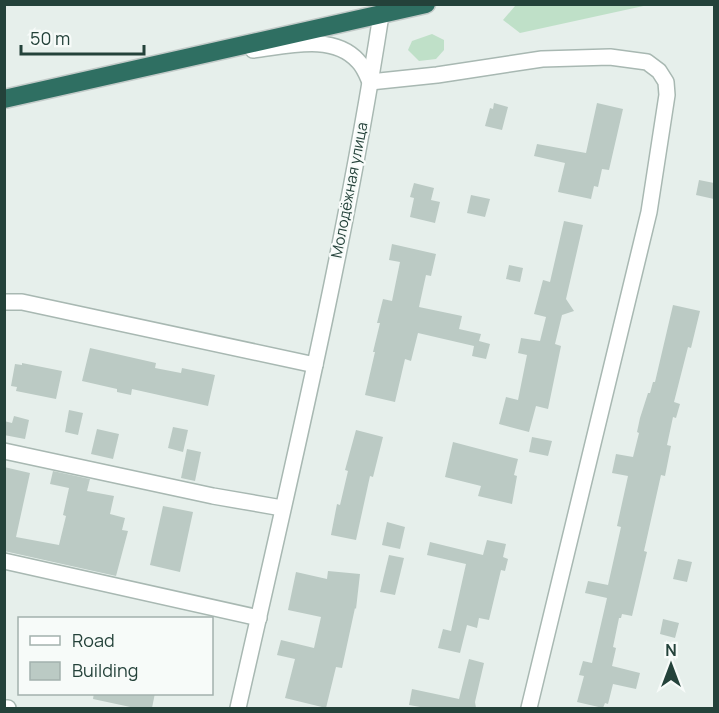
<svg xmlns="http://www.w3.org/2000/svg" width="719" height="713" viewBox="0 0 719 713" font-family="Manrope,sans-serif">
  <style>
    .green { fill: #bfe0c8 }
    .building { fill: #bbcac4 }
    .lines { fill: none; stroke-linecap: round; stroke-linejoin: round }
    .street-casing { stroke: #a8b8b2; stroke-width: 18 }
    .highway-casing { stroke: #c2cac8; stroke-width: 21 }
    .street { stroke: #fff; stroke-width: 15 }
    .highway { stroke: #2f6f62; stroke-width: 18 }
    .labels { text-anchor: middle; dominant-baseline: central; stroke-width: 4.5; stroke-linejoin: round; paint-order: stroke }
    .street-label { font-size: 15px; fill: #24423a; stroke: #f7fbf9 }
  </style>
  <rect width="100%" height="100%" fill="#e6efeb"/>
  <g class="green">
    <path d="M521 5V4L648 5 520 33 503 20 515 6Z"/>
    <path d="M432 34 444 40V50L436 59 419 61 408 50 412 41Z"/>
  </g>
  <g class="building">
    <path d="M494 103 508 107 502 130 485 126 490 108 493 109Z"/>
    <path d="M597 103 623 109 609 170 602 169 598 187 594 186 591 199 558 192 565 163 534 156 537 144 586 153Z"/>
    <path d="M699 180 714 183V199L696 195Z"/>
    <path d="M414 183 434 188 431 200 440 202 435 223 410 217 414 198 410 197Z"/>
    <path d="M471 195 490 199 485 217 467 213Z"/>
    <path d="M564 221 583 225 566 299 574 311 562 315 555 344 561 346 548 409 536 406 529 432 499 424 506 397 518 400 527 355 518 353 521 338 540 341 546 317 534 314 543 280 550 282Z"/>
    <path d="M392 244 436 254 431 276 426 275 419 307 462 316 459 329 481 334 479 341 490 344 486 359 472 356 474 346 418 333 411 361 405 359 395 402 365 395 375 352H373L380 323H377L383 299 392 301 400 262 389 260Z"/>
    <path d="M509 265 523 268 520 282 506 279Z"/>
    <path d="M673 305 700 311 691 348 688 347 674 402 680 404 676 418 673 417 667 445 671 446 665 476 661 475 644 551 647 552 632 616 622 614 621 618H619L613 647 616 648 612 666 640 673 636 689 613 684 608 704 605 703 603 708 577 702 584 676 579 675 583 661 592 663 607 598 585 593 588 581 608 585 621 527 617 526 628 476 612 473 616 454 633 457 639 433 637 432 640 418 648 393H650L653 382H655Z"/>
    <path d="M90 348 156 363 155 368 181 373 182 368 215 375 208 406 132 389 131 395 117 392V389L82 381Z"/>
    <path d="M22 363 62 371 56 399 16 391 17 387 11 386 15 364 22 365Z"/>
    <path d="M69 410 83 413 78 435 65 432Z"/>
    <path d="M14 416 29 420 25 439 4 435V421L12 423Z"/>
    <path d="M173 427 188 430 183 452 168 448Z"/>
    <path d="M97 429 119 434 113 459 91 454Z"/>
    <path d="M356 430 383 437 373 477 370 476 356 540 331 535 337 504 340 505 348 471 345 470Z"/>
    <path d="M532 437 552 441 548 456 529 452Z"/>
    <path d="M453 442 518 459 514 475 517 476 512 504 478 496 481 486 445 477Z"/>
    <path d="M187 449 201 452 195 481 181 478Z"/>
    <path d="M4 467 30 473 16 537 59 545 66 516 63 515 69 488 50 484 53 471 90 479 87 491 114 496 110 514 125 518 122 530 128 531 116 576 13 553V550V553L4 551Z"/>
    <path d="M163 506 193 512 180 572 150 565Z"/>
    <path d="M387 522 405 527 400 549 382 545Z"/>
    <path d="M487 540 506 544 503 557 508 559 505 571 501 570 489 620 479 618 477 628 467 625 460 653 438 648 443 629 451 631 466 564 427 555 430 542 483 555Z"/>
    <path d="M389 555 404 558 395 595 380 592Z"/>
    <path d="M678 559 692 562 687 582 673 579Z"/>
    <path d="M328 571 360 574 356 609 355 608 342 668 336 667 326 708 285 698 295 659 277 655 281 640 314 648 321 617 288 610 296 572 327 579Z"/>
    <path d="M663 619 679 623 675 638 660 634Z"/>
    <path d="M469 659 484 663 475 702 476 708H426L409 705 412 689 459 699Z"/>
    <path d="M94 693H155L152 708H135L93 699Z"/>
  </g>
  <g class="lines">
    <g class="street-casing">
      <g id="street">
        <path d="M253 50C287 46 333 33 358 61 364 67 367 75 370 82L437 75 542 59 610 57 647 62 659 71 666 82 667 95 649 212 529 708"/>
        <path d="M4 302H22L315 365"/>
        <path d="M4 451 213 496 282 508"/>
        <path d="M4 561 259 618"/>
        <path d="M4 708H8"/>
        <path d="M238 708C290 478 345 248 381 15"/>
      </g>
    </g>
    <g class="highway-casing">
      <path id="highway" d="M4 99 426 4"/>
    </g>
    <use href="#street" class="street"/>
    <use href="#highway" class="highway"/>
  </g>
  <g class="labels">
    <g class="street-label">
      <text transform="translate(349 190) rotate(-79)">Молодёжная улица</text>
    </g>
  </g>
  <rect width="719" height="713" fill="none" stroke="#24423a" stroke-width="12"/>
  <rect x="18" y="617" width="195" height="78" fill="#f7fbf9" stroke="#a3b1ad" stroke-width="1.5"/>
  <rect x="30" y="636" width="30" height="9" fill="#ffffff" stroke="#a3b1ad" stroke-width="1.5"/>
  <text x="72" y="647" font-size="18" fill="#24423a">Road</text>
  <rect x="30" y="662" width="30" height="18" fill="#bbcac4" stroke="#a3b1ad" stroke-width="1.5"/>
  <text x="72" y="677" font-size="18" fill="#24423a">Building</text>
  <g transform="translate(671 665)" stroke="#f7fbf9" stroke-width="4.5" paint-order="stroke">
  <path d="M0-4.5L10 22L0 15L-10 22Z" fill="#24423a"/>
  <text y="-9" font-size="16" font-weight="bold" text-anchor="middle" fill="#24423a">N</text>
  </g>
  <path d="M21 45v9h123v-9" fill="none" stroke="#24423a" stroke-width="3"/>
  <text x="30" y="45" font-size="18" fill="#24423a" stroke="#f7fbf9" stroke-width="4.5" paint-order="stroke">50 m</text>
</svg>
